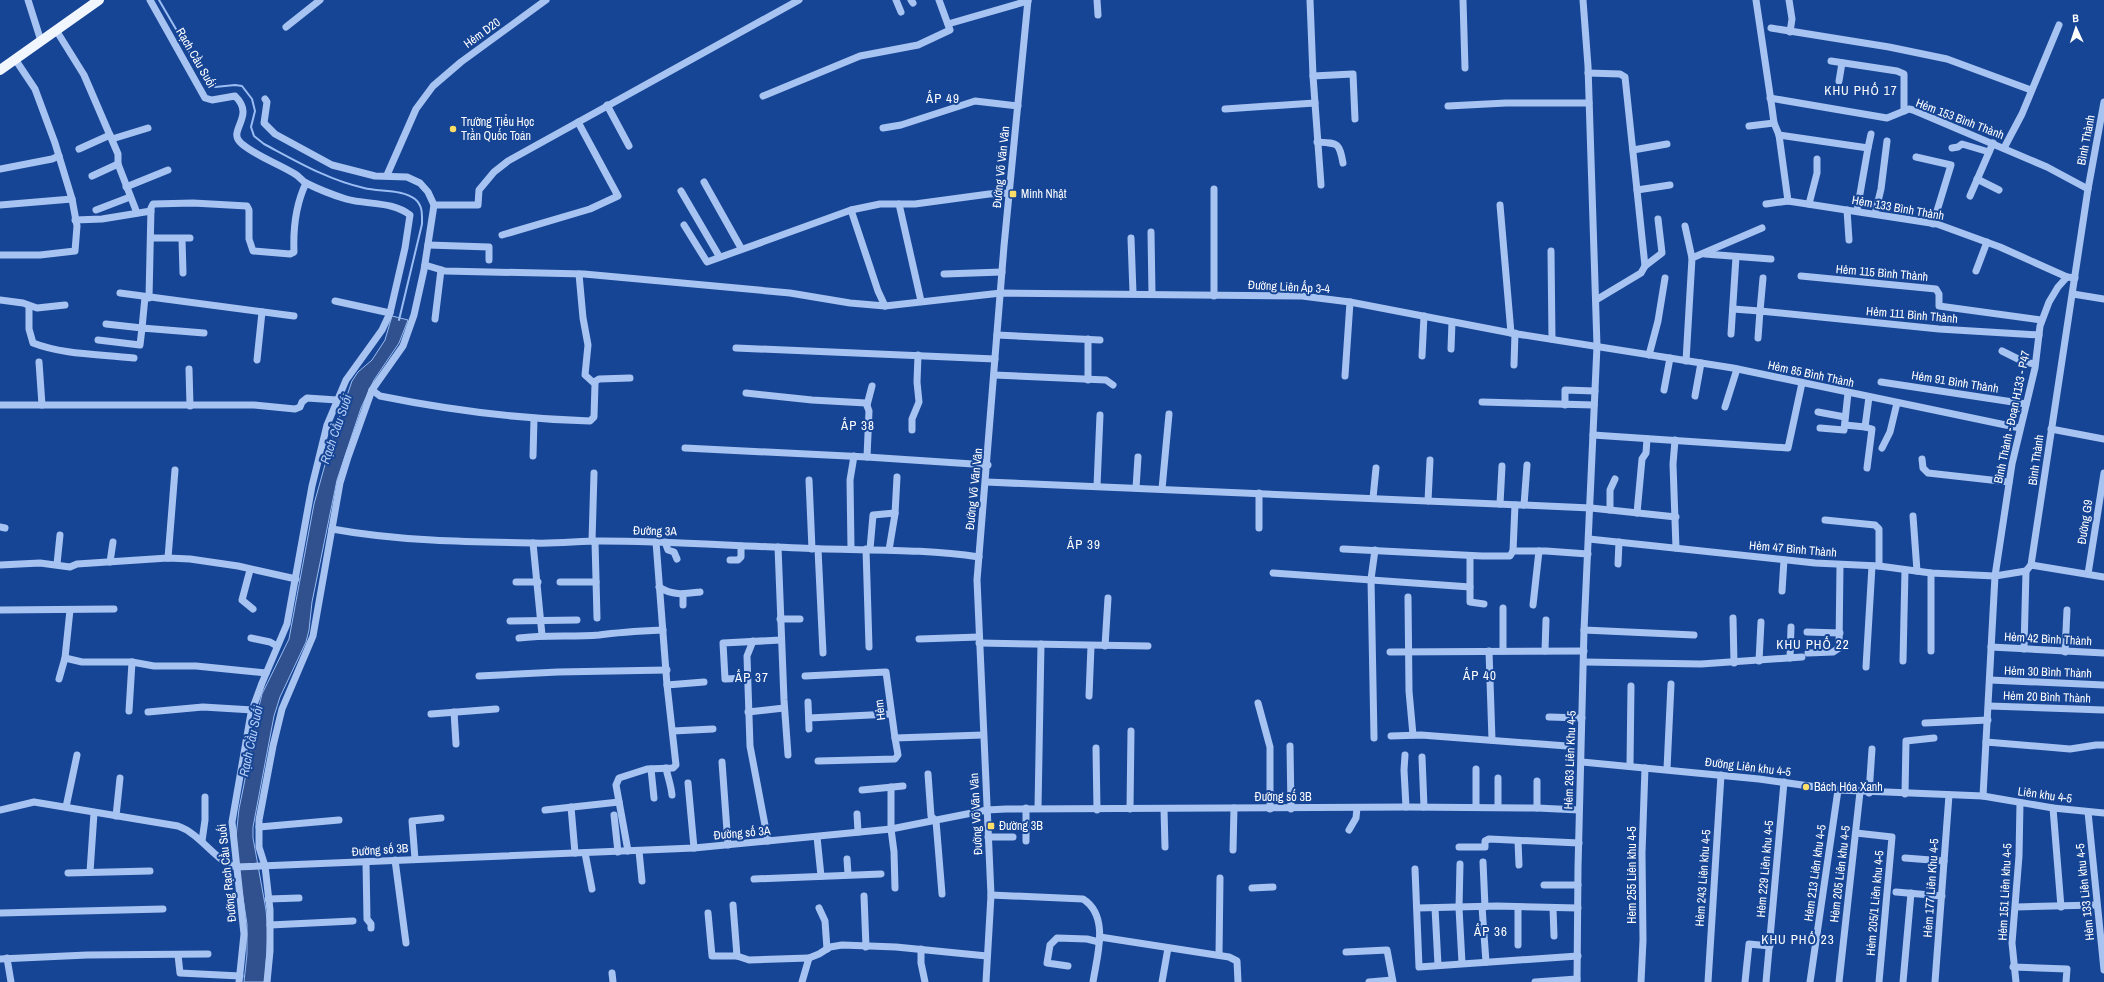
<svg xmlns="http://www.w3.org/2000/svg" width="2104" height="982" viewBox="0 0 2104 982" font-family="'Archivo Narrow',sans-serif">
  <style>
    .water { fill: #30518d; stroke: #9abdf3 }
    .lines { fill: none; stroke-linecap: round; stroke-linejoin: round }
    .stream { stroke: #9abdf3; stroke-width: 2 }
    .minor { stroke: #a7c3f1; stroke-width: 7 }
    .major { stroke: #f1f6ff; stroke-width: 10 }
    .poi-dot { fill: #ffde67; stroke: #174595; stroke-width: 1.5 }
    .labels { text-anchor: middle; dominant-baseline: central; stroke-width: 4; stroke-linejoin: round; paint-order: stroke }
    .street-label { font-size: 12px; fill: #fff; stroke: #174595 }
    .poi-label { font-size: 12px; fill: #fff; stroke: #174595; text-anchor: start }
    .neighbourhood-label { font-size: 13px; letter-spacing: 1px; fill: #fff; stroke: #174595 }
    .water-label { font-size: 13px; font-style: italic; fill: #b4cef8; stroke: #174595 }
  </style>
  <rect width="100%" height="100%" fill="#174595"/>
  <path class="water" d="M392 316 408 320 399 343 374 380 361 408 337 480 312 602 309 630 306 642 280 697 274 716 253 827V838L266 910 268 932 265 982H244L247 954V924L239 872 236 837 239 809 255 730 257 715 262 694 289 639 314 504 333 436 352 381 358 372 372 360 385 340Z"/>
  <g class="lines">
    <path class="stream" d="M159 0 205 79 215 87 235 85 242 86 252 99 255 111 251 127 254 136 264 144C296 161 328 180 364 188 379 192 402 189 415 199 423 206 422 214 422 224L399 320"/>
    <g class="minor">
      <path d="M28 0 41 41"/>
      <path d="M150 0 205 98 212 100 235 96C257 117 225 131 242 144 258 157 277 163 295 174 299 176 302 181 306 183 318 189 333 195 346 199 367 205 392 201 410 215L405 248 390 313 382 330 346 380 327 425 312 486 287 624 262 683 251 713 232 822 244 934 239 982"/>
      <path d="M896 0 901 12"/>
      <path d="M911 0 913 3"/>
      <path d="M1097 0 1098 15"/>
      <path d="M1310 0 1313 76 1321 185"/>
      <path d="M1463 0 1465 68"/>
      <path d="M1756 0 1772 108 1774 123 1779 135 1788 201"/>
      <path d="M1789 0 1792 19 1790 32"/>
      <path d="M948 24 1028 1"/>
      <path d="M286 27 320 0"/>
      <path d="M1771 28 1889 47 1947 59 2031 90"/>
      <path d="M56 30 84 75 118 154V164L137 213"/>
      <path d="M1831 61 1897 71 1904 74V111"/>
      <path d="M1588 73 1620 74 1625 77 1645 266 1641 273 1596 300"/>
      <path d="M1313 76 1353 74 1355 119"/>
      <path d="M1839 81 1842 63"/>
      <path d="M763 96 860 56 918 45 950 30 939 0"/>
      <path d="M1770 98 1887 118 1909 109 1913 110 2047 167 2088 189"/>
      <path d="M265 99 267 102 264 123 275 134 332 165 375 176 407 177 420 183 428 192 434 205 424 270 414 315 403 346 372 390 348 457 340 483 313 636 282 709 273 746 259 820V847L265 866 270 910V951L267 982"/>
      <path d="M607 105 629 146"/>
      <path d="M1448 106 1506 103H1589"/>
      <path d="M1225 109 1315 103"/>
      <path d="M1749 126 1774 123"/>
      <path d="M883 128 901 125 975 101 1018 106"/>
      <path d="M1779 135 1868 148 1857 211"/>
      <path d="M112 139 148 128"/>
      <path d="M1317 142C1338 143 1339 142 1343 163"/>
      <path d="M1868 148 1871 134"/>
      <path d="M1952 148 1958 147 1962 144 1989 152"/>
      <path d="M2004 148 2022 114 2059 25"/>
      <path d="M79 149 110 135"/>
      <path d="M1633 150 1667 144"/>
      <path d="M1916 157 1951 165 1933 224"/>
      <path d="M0 169 52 159 59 156"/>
      <path d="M387 175 416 109 433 86 461 62 546 0"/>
      <path d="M92 176 118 164"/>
      <path d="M1977 179 1999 190"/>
      <path d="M704 182 741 248"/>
      <path d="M126 187 168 170"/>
      <path d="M1214 189V296"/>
      <path d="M1637 190 1670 185"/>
      <path d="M681 191 719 256"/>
      <path d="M1970 196 1993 143"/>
      <path d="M899 204 921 301"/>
      <path d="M1766 204 1788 201 1937 224 2000 247 2067 277"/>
      <path d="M1809 204 1817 173V159"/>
      <path d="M0 205 72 199"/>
      <path d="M434 205H478L479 190 494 172 508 161 799 0"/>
      <path d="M1500 205 1511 333"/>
      <path d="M96 210 130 197"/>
      <path d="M851 210 878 291 885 306"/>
      <path d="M1847 210 1849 240"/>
      <path d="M1875 214 1881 189 1887 141"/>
      <path d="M75 220 102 219 151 211"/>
      <path d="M684 225 707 262 851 210 880 204H915L989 194 1009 193"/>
      <path d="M1685 226 1692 258"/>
      <path d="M1151 232 1152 294"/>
      <path d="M502 235 590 209 618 196 578 122"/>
      <path d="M151 238H190"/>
      <path d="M1131 238 1133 293"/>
      <path d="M182 239 183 273"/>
      <path d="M428 245 489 247V260"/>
      <path d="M1551 251 1552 339"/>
      <path d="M1705 254 1771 259"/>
      <path d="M0 255H40L75 251 77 226 72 199 55 143 35 89 15 59"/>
      <path d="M425 265 445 271 584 274 790 293 850 303 885 306 1001 293 1302 296 1350 302 1511 333 1733 368 2020 428"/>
      <path d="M1645 266 1662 253 1658 219"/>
      <path d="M1976 271 1987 242"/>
      <path d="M944 274 1002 272"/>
      <path d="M1801 276 1936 289 1939 294V306L2041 320"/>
      <path d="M120 293 294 316"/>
      <path d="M2073 294 2104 299"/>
      <path d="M149 298 151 208 153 204 193 203 247 206 249 210V239L253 251 290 254 294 252C293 228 296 204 306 183"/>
      <path d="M0 300 23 303 37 308 65 305"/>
      <path d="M335 301 390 313"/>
      <path d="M29 306V329L33 343C64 355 101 354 134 358"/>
      <path d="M1733 309 1760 311 1763 278"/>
      <path d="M435 319 441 270"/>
      <path d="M106 324 142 328 145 297"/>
      <path d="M1731 334 1736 257"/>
      <path d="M997 335 1100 340"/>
      <path d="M1758 338 1760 311 1939 329 2039 335"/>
      <path d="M98 340 140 345 142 328 204 333"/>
      <path d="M736 348 995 359"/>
      <path d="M1451 349 1452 322"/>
      <path d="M2002 351 2024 362 2035 364"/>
      <path d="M1649 355 1658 321 1665 278"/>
      <path d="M1422 356 1424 316"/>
      <path d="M257 360 262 312"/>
      <path d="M1686 361 1692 258 1762 228"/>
      <path d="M39 362 42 405"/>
      <path d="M1514 365 1515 333"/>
      <path d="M189 369 190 406"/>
      <path d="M994 375 1106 380 1113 385"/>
      <path d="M1345 376 1350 302"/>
      <path d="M1088 380V339"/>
      <path d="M594 382 599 379 630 378"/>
      <path d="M1881 382 2026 404"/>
      <path d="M372 390 380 396C449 410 520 419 590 421L594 417 595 384 585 375 588 345 583 318 579 274"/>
      <path d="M1664 390 1670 358"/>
      <path d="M746 393 812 400 866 403 869 411 867 457"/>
      <path d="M1695 396 1701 363"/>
      <path d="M1482 402 1594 405"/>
      <path d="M0 405H254L295 409 300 407 302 402 307 398 337 400"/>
      <path d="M867 405 872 386"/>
      <path d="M1565 405V390L1595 391"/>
      <path d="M1725 407 1737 369"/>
      <path d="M1818 412 1845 417"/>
      <path d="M1845 425 1865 427"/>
      <path d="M1820 428 1844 430 1848 393"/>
      <path d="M2051 429 2104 439"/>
      <path d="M912 430V419L919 402 917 382 918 355"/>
      <path d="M1593 435 1788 448 1802 383"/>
      <path d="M1675 440 1673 464 1676 548"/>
      <path d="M685 448 867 457 988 465"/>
      <path d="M1882 448 1890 432 1897 403"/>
      <path d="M533 456 534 419"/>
      <path d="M1922 459 1923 468 1928 473 2009 482"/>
      <path d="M1867 468 1872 429 1865 427 1869 397"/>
      <path d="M809 480 812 549"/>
      <path d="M986 482 1591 508 1676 517"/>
      <path d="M1097 486 1100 415"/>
      <path d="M1136 488 1138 457"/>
      <path d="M1162 489 1169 414"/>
      <path d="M1259 493V528"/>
      <path d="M1373 498 1376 468"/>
      <path d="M1428 501 1430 460"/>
      <path d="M1500 504 1502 466"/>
      <path d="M1524 505 1527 465"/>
      <path d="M1610 510V490L1615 479"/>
      <path d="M1637 513 1642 459 1646 453 1647 439"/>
      <path d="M1913 516 1917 571"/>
      <path d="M1825 520 1875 525 1879 529V566"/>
      <path d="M0 527 5 528"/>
      <path d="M332 529C398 541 466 542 533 543 556 544 579 541 601 541 668 541 734 546 800 548 860 551 919 548 979 557"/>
      <path d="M1589 539 1815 563 1879 566 1931 573 1995 576 2012 464 2035 368 2040 326 2049 302 2058 287 2067 277 2075 278"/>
      <path d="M592 541 594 473"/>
      <path d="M595 541 597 618"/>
      <path d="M665 542 668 550 674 552 677 559"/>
      <path d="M533 543 542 635"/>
      <path d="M778 547 784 700 788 755"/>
      <path d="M851 548 850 480 854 456"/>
      <path d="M818 549 823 653"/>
      <path d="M866 549 869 647"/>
      <path d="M870 549 873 515 895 513"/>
      <path d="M1343 549 1482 556H1510L1513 551H1546L1588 554"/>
      <path d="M889 550 895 514 897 477"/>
      <path d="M1513 551 1515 505"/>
      <path d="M1470 556V602L1484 604"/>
      <path d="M168 558 175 470"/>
      <path d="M730 560H738L741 557V546"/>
      <path d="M110 562 113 542"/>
      <path d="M57 564 60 535"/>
      <path d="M1618 564 1619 542"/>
      <path d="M0 565 40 563 70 567 77 564 168 558 190 559 238 566 296 579"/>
      <path d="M2031 565 2104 577"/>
      <path d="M250 570 242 600 253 609"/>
      <path d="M1273 573 1470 587"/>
      <path d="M2088 574 2104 473"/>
      <path d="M516 582H538"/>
      <path d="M560 582H596"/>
      <path d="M659 587C673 596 684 594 700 592"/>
      <path d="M1782 591 1784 560"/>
      <path d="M1408 597 1409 691 1413 735"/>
      <path d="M683 605V594"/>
      <path d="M1533 605 1539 551"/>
      <path d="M1503 608V651"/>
      <path d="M0 610 114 609"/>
      <path d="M1733 618 1734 663"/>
      <path d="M780 619H800"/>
      <path d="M510 621 577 620"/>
      <path d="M1584 630 1694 635"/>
      <path d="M1807 632 1840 633"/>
      <path d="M251 638 270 642 277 646"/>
      <path d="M519 638C546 635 573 637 599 635 620 632 641 631 663 630"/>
      <path d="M919 639 979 637"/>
      <path d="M753 641 747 656 750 746 768 841"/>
      <path d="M979 643 1148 646"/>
      <path d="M1105 646 1108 598"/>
      <path d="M1991 647 2104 653"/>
      <path d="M2024 649 2026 571"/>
      <path d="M1489 651 1492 740"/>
      <path d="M1545 651 1546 620"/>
      <path d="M1931 651V573"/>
      <path d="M1390 652 1584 651"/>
      <path d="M2065 652 2067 610"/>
      <path d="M1808 653 1833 652 1839 648 1840 565"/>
      <path d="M65 658 82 662H132L154 666H196L266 673"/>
      <path d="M1790 658 1791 627"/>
      <path d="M1759 661 1761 622"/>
      <path d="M1903 661 1905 570"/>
      <path d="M1584 662 1701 664 1802 657"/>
      <path d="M1866 667 1872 566"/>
      <path d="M479 676 558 672 667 670"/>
      <path d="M805 676 886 672 895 738 983 735"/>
      <path d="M747 678 725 679 723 643 781 640"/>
      <path d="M59 679 65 658 70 610"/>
      <path d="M1990 680 2104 685"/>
      <path d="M667 685 704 682"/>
      <path d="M1089 696 1091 646"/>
      <path d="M808 702 809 729"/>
      <path d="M1258 703 1270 747V809"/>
      <path d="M1989 706 2104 710"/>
      <path d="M129 711 132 662"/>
      <path d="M148 712 203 707 253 710"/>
      <path d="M454 712 456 744"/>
      <path d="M748 712 784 708"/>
      <path d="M431 714 496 709"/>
      <path d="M1549 717 1582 718"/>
      <path d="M809 718 891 714"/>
      <path d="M1925 723 1988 720"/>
      <path d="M673 731 713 729"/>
      <path d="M1391 736 1421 735 1567 746"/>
      <path d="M1374 738 1371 579 1375 550"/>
      <path d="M1986 742 2070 749 2096 745H2104"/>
      <path d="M1290 746 1291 809"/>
      <path d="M1096 748 1097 810"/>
      <path d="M1405 755 1404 770 1406 807"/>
      <path d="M1422 757 1424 807"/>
      <path d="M818 761 895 759 898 755 895 738"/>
      <path d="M722 762 728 845"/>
      <path d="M1582 762 1759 779 1838 790 1983 796 2053 808 2104 813"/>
      <path d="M1630 766 1631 686"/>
      <path d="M666 768C668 778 671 785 672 795"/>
      <path d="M651 769 654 798"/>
      <path d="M1667 769 1671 684"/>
      <path d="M928 774 931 816 936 821 942 894"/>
      <path d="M1537 781V808"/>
      <path d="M688 783 694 848"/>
      <path d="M891 787V829L894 852 895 888"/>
      <path d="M862 790 903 786"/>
      <path d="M1869 793 1872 749"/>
      <path d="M1905 794 1906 741 1934 738"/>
      <path d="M1983 796 1995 576 2026 571 2031 565 2088 189 2104 102"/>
      <path d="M66 807 77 755"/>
      <path d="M571 807 575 853"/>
      <path d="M1476 807V769"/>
      <path d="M1498 807V778"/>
      <path d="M1038 808 1041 644"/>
      <path d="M2053 808 2061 907"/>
      <path d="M1130 809 1131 731"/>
      <path d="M1164 809 1165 847"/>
      <path d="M0 810 34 802 178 826C201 834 215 861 236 867L694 848 891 829 987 810 1006 809 1406 807 1537 808 1579 810"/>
      <path d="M545 810 619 802"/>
      <path d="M2088 812 2104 970"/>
      <path d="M857 814 858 832"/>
      <path d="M614 815 618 852"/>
      <path d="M116 816 120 778"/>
      <path d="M259 827 339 820"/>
      <path d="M1349 830 1356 818 1357 808"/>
      <path d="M1856 833 1892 837 1879 982"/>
      <path d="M817 837 821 876"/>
      <path d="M988 837H1013"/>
      <path d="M202 841 205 820V797"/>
      <path d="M1026 841V808"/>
      <path d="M1518 841 1519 865"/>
      <path d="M1459 847H1485V841L1489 839 1579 843"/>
      <path d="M1233 850 1234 808"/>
      <path d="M628 851 616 785 619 778 647 769 673 768 676 765 667 685 656 542"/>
      <path d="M639 851 642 881"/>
      <path d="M585 853 592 889"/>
      <path d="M1905 858 1944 861"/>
      <path d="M415 859 412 821 441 818"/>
      <path d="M847 859 848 874"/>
      <path d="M395 860 406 943"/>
      <path d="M366 862 367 919 371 924V928"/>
      <path d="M1483 862 1485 907"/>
      <path d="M1460 864 1459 908 1462 963"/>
      <path d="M1415 869 1419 967 1578 956"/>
      <path d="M90 872 94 813"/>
      <path d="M68 873 150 871"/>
      <path d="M754 879 881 874"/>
      <path d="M1544 885H1578"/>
      <path d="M1252 888 1273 887"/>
      <path d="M1896 892 1942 896"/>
      <path d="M991 895 1083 899C1110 916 1097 956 1093 982"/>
      <path d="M864 896 866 947"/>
      <path d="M268 899 299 898"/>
      <path d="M733 905 737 956 749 960 809 958"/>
      <path d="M1482 907 1486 962"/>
      <path d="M2016 907 2096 905"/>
      <path d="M819 908 825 921 827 949"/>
      <path d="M1417 908 1497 906 1578 908"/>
      <path d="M1435 908 1438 965"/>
      <path d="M1553 908 1554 936"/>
      <path d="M0 913 163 909"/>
      <path d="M708 913 712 956H737"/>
      <path d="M270 925 353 921"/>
      <path d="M1100 937 1229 957 1237 961 1238 982"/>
      <path d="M1518 945V908"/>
      <path d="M921 949V963L925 982"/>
      <path d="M1346 952 1387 950 1393 982"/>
      <path d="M178 955 180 973 240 976"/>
      <path d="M1219 955 1220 878"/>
      <path d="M7 958 11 982"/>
      <path d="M0 959 87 955 208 954"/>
      <path d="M1068 966 1047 963 1050 945 1057 938 1087 939 1099 942"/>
      <path d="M2013 967 2067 969 2066 982"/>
      <path d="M612 973 613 982"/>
      <path d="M802 982 809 958 819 954 830 947 842 945 896 947 987 956"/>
      <path d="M986 982 991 895 977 580 1004 246 1028 0"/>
      <path d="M1162 982 1168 948"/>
      <path d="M1369 982 1392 980"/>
      <path d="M1535 982 1577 979"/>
      <path d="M1577 982 1578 868 1584 630 1597 346 1588 66 1583 0"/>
      <path d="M1641 982 1643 940 1642 853 1645 768"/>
      <path d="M1708 982 1721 775"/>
      <path d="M1745 982 1749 944 1770 946"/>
      <path d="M1766 982 1784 782"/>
      <path d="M1810 982 1838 790"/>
      <path d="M1839 982 1860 792"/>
      <path d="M1903 982 1911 893"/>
      <path d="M1935 982 1949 795"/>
      <path d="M2016 982 2012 943 2019 856 2020 803"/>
    </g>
    <path class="major" d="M0 70 99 0"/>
  </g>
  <g class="poi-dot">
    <circle cx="453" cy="129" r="4"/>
    <rect x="1009" y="190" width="8" height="8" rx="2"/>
    <circle cx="1806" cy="787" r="4"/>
    <rect x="987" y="822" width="8" height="8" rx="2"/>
  </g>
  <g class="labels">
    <g class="street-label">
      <text transform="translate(482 33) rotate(-36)">Hẻm D20</text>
      <text transform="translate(196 58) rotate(60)">Rạch Cầu Suối</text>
      <text transform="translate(1960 119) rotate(21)">Hẻm 153 Bình Thành</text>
      <text transform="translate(2086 140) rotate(-79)">Bình Thành</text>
      <text transform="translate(1001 167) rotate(-84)">Đường Võ Văn Vân</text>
      <text transform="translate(1898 208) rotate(10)">Hẻm 133 Bình Thành</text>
      <text transform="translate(1882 273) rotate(5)">Hẻm 115 Bình Thành</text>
      <text transform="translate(1289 287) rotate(3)">Đường Liên Ấp 3-4</text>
      <text transform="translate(1912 315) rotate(5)">Hẻm 111 Bình Thành</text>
      <text transform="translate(1811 374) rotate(12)">Hẻm 85 Bình Thành</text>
      <text transform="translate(1955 382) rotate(9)">Hẻm 91 Bình Thành</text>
      <text transform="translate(2012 417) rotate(-78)">Bình Thành - Đoạn H133 - P47</text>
      <text transform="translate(2036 460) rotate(-82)">Bình Thành</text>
      <text transform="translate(974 489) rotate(-84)">Đường Võ Văn Vân</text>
      <text transform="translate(2085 522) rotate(-81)">Đường G9</text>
      <text transform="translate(655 531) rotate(1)">Đường 3A</text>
      <text transform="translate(1793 549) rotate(5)">Hẻm 47 Bình Thành</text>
      <text transform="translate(2048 639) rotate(3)">Hẻm 42 Bình Thành</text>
      <text transform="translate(2048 672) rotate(2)">Hẻm 30 Bình Thành</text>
      <text transform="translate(2047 697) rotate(2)">Hẻm 20 Bình Thành</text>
      <text transform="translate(880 710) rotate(-97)">Hẻm</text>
      <text transform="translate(1570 760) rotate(-88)">Hẻm 263 Liên Khu 4-5</text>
      <text transform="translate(1748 767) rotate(7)">Đường Liên khu 4-5</text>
      <text transform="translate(2045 795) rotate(8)">Liên khu 4-5</text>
      <text x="1283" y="797">Đường số 3B</text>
      <text transform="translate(976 814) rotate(-93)">Đường Võ Văn Vân</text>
      <text transform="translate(742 833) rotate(-5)">Đường số 3A</text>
      <text transform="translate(380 850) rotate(-4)">Đường số 3B</text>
      <text transform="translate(1765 869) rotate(-85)">Hẻm 229 Liên khu 4-5</text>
      <text transform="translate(227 873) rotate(-96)">Đường Rạch Cầu Suối</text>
      <text transform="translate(1815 873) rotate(-82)">Hẻm 213 Liên khu 4-5</text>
      <text transform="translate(1840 874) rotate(-83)">Hẻm 205 Liên khu 4-5</text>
      <text transform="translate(1632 875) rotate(-90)">Hẻm 255 Liên khu 4-5</text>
      <text transform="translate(1703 878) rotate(-86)">Hẻm 243 Liên khu 4-5</text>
      <text transform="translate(1931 888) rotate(-86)">Hẻm 177 Liên Khu 4-5</text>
      <text transform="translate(2005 892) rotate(-87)">Hẻm 151 Liên khu 4-5</text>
      <text transform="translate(2085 892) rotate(-96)">Hẻm 133 Liên khu 4-5</text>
      <text transform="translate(1875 903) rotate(-85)">Hẻm 205/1 Liên khu 4-5</text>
    </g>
    <g class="poi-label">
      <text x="461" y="122">Trường Tiểu Học<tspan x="461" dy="14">Trần Quốc Toản</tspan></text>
      <text x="1021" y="194">Minh Nhật</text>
      <text x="1814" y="787">Bách Hóa Xanh</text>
      <text x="999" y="826">Đường 3B</text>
    </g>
    <g class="neighbourhood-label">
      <text x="1861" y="90">KHU PHỐ 17</text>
      <text x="943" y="98">ẤP 49</text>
      <text x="858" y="425">ẤP 38</text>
      <text x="1084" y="544">ẤP 39</text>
      <text x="1813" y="644">KHU PHỐ 22</text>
      <text x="1480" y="675">ẤP 40</text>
      <text x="752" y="677">ẤP 37</text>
      <text x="1491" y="931">ẤP 36</text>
      <text x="1798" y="939">KHU PHỐ 23</text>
    </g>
    <g class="water-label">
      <text transform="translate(336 429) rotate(-71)">Rạch Cầu Suối</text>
      <text transform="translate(251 741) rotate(-78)">Rạch Cầu Suối</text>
    </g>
  </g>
  <g transform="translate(2076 28) rotate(357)" stroke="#174595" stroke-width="3" paint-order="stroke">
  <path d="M0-3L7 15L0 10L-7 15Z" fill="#ffffff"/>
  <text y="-6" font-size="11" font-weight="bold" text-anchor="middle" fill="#ffffff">B</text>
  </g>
</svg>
